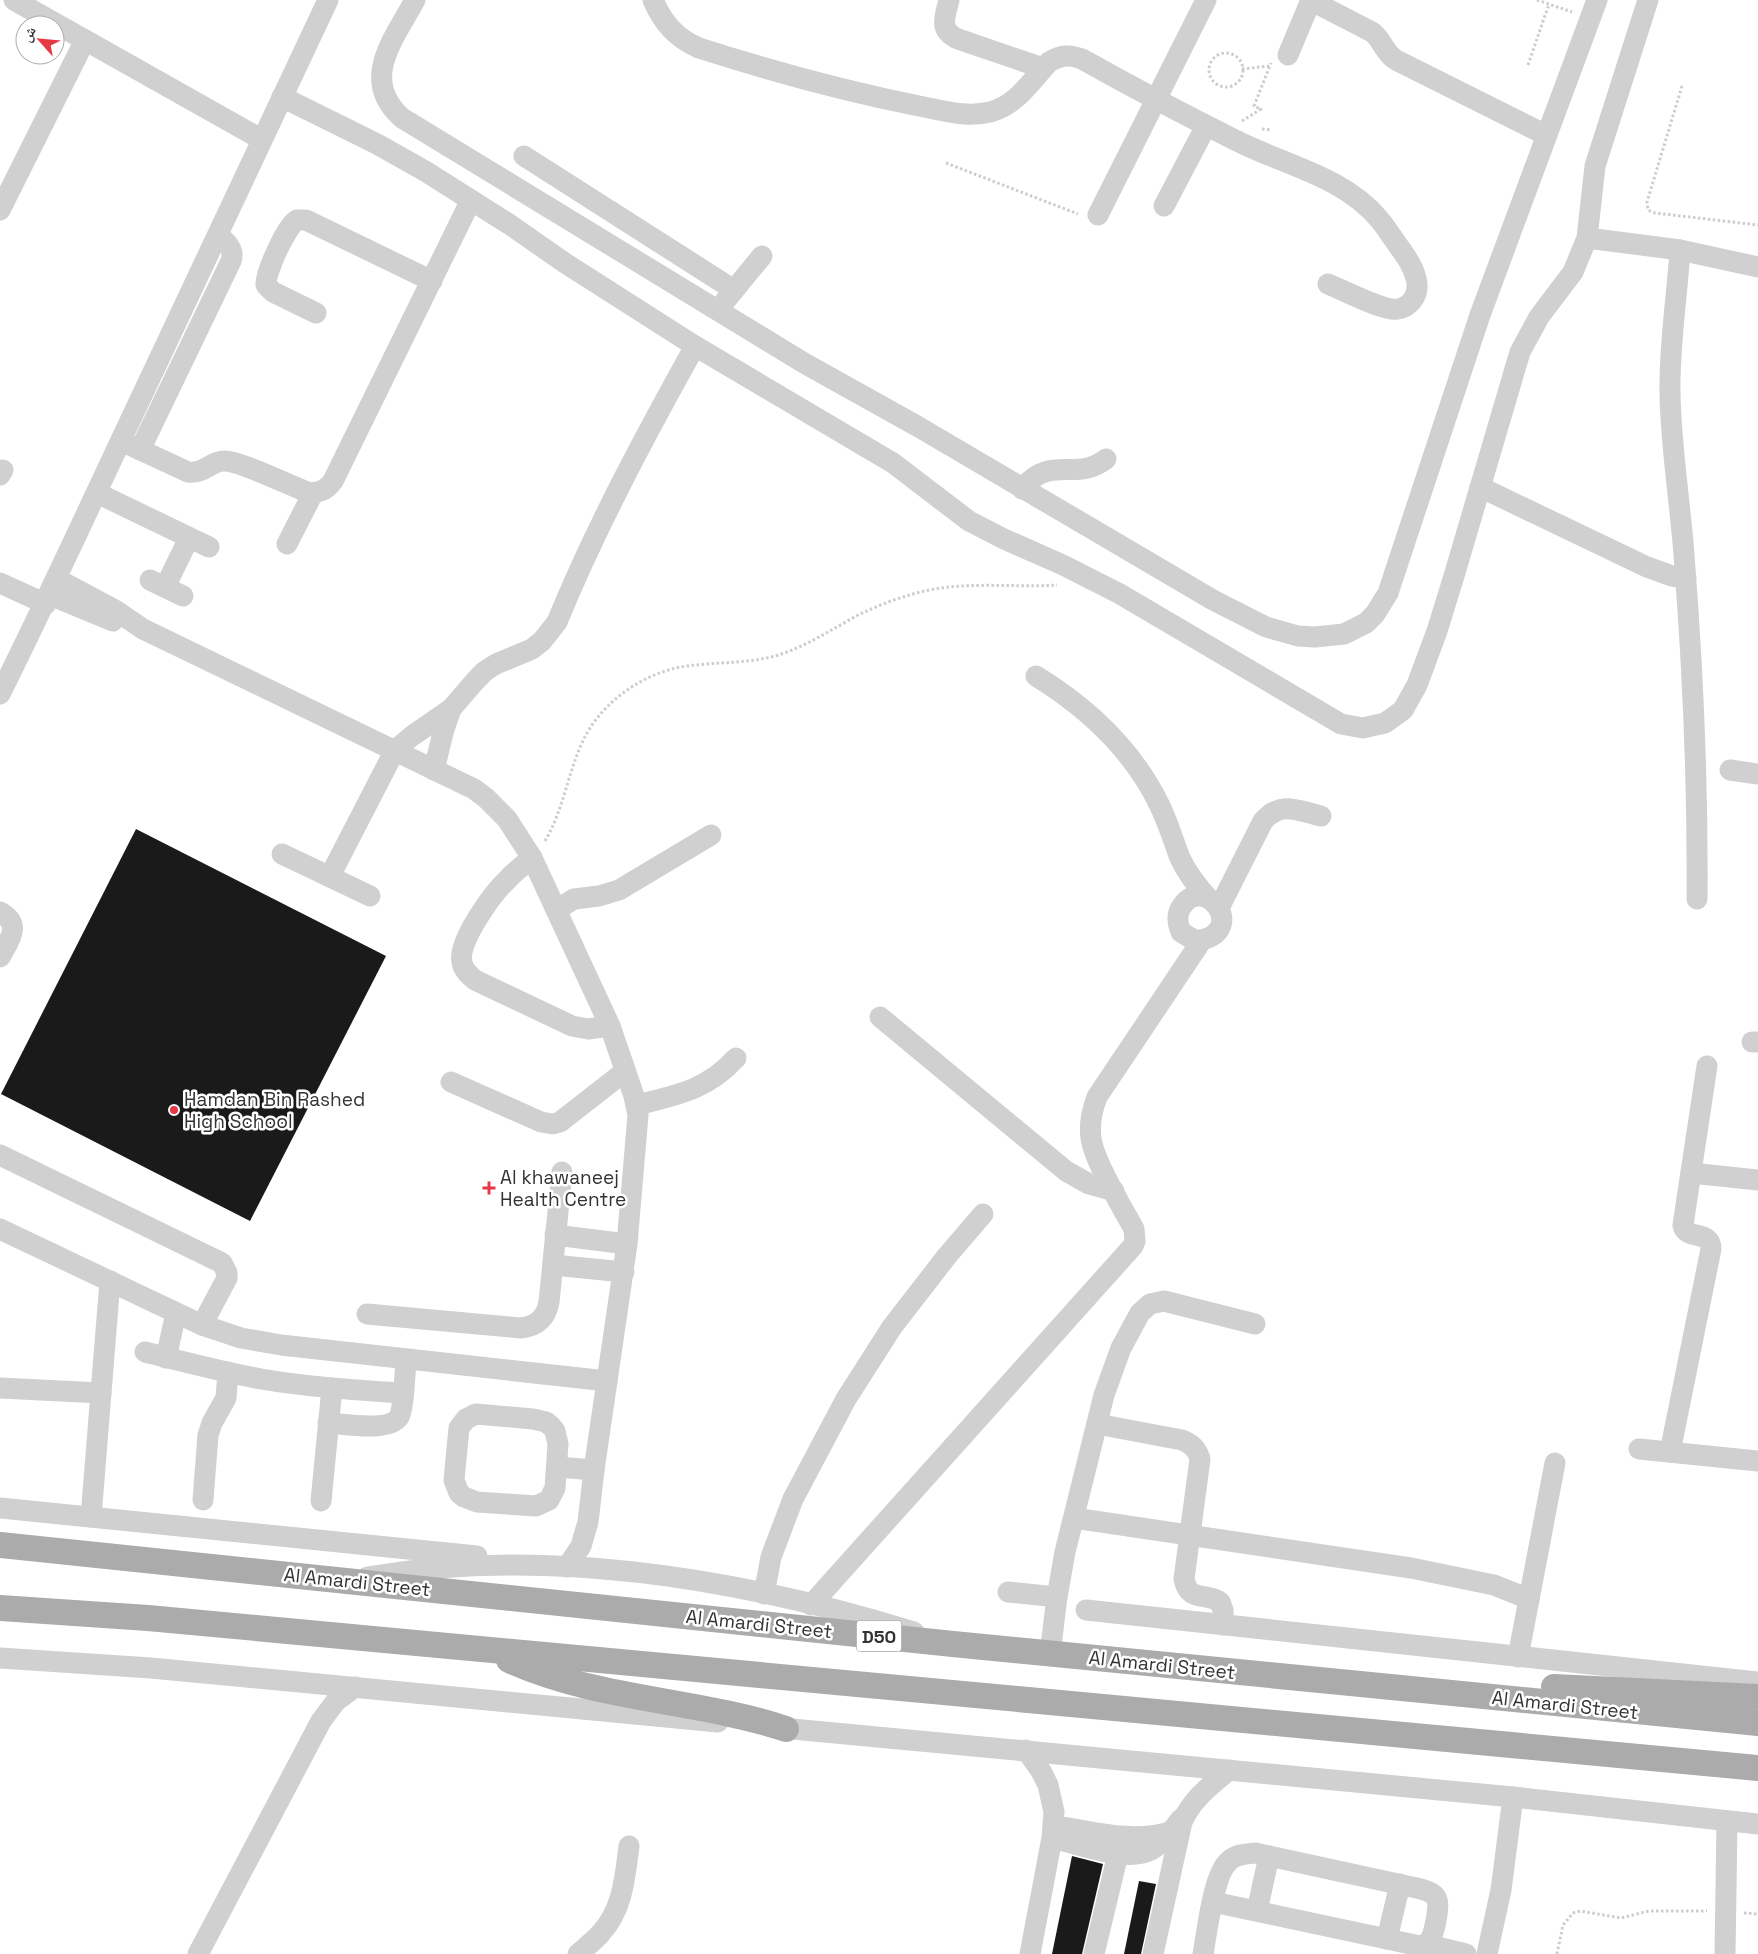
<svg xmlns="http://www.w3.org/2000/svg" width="1758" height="1954" viewBox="0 0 1758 1954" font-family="'Space Grotesk','Noto Naskh Arabic',sans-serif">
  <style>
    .building { fill: #1a1a1a }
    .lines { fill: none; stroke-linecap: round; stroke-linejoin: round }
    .path { stroke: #cdcdcd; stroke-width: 3; stroke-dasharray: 2.5 2.5; stroke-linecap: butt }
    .minor { stroke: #d0d0d0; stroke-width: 21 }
    .major { stroke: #ababab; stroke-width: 26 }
    .poi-dot { fill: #e63946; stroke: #fff; stroke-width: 2 }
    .labels { text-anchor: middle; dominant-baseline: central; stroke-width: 5; stroke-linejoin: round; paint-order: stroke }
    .shield { fill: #fff; stroke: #707070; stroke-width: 1 }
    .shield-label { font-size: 18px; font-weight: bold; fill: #333 }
    .poi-label { font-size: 19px; fill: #333; stroke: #fff; text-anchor: start }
    .street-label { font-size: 19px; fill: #333; stroke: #fff }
  </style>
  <rect width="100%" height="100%" fill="#fff"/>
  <g class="building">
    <path d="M136 829 386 956 250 1221 1 1094Z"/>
    <path d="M1072 1856 1103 1864 1082 1954H1052Z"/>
    <path d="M1139 1881 1156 1884 1141 1954H1124Z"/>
  </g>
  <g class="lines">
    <g class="path">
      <path d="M1537 0 1572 12"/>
      <circle cx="1226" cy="70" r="17"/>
      <path d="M1528 65 1549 4"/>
      <path d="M1242 69 1269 66"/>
      <path d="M1682 86 1647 202 1648 210 1655 213 1758 225"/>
      <path d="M1242 121 1261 109 1254 106 1271 63"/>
      <path d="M1262 129 1272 130"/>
      <path d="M946 163 1078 214"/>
      <path d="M545 841C571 797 568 746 606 708 629 684 663 667 696 665 723 662 749 663 775 656 806 647 832 629 860 614 877 606 895 599 913 594 960 580 1010 588 1057 585"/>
      <path d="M1744 1913 1758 1914"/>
      <path d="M1557 1954 1563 1925 1573 1913 1580 1911 1621 1918 1649 1911H1707"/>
    </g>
    <g class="minor">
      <path d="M415 0C394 39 359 80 402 118L804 363 917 426 1213 600 1266 627 1298 636 1315 637 1344 634 1366 623 1375 614 1388 593 1480 315 1597 0"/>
      <path d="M653 0C663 23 676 38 699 48 771 71 844 91 919 106 942 110 966 118 990 112 1017 105 1031 81 1049 62 1061 55 1069 54 1082 59 1132 87 1183 114 1235 140 1284 165 1343 176 1379 219 1385 226 1390 234 1395 241 1404 254 1415 267 1417 284 1418 296 1410 307 1398 309 1385 312 1343 290 1328 284"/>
      <path d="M949 0C945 17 938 30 958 39L1043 68"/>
      <path d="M1310 0 1372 32C1383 40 1384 53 1396 60L1546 135"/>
      <path d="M85 40 261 139"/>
      <path d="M1288 55 1311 0"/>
      <path d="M282 97 377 144 425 171 509 224 565 263 695 346 893 463 969 521 1004 539 1063 565 1120 594 1341 724 1363 728 1385 723 1403 710 1417 685 1437 631 1454 576 1520 352 1539 317 1573 272 1587 238 1595 166 1648 0"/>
      <path d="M524 156 734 290"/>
      <path d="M1164 206 1206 126"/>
      <path d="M0 210 85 40 14 0"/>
      <path d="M1098 215 1206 0"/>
      <path d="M1587 238 1680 250 1758 267"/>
      <path d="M1680 250C1677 298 1669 345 1670 394 1671 448 1680 501 1684 555 1693 670 1698 784 1697 899"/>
      <path d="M725 301 762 256"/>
      <path d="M316 313 273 292 266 285C265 273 287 225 297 220H306L432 281"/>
      <path d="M121 441 188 472C205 474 210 461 224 461 238 460 291 486 307 492 318 494 327 490 333 481L471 200"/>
      <path d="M140 450 231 261C235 249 227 243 218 235"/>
      <path d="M0 475 3 470"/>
      <path d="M1480 487 1647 567 1672 576 1686 578"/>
      <path d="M1022 489C1052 453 1075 483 1106 459"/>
      <path d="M97 493 209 547"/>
      <path d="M287 544 313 493"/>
      <path d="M57 579 115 610 143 629 474 789 486 798 507 819 532 858 610 1026 634 1096 638 1115 627 1244 594 1470 588 1522 581 1546 567 1567"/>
      <path d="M150 580 183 596"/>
      <path d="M0 583 46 604"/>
      <path d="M165 587 189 538"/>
      <path d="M50 595 113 621"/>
      <path d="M1036 676C1088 708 1132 749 1159 804 1168 822 1173 840 1180 858 1187 873 1197 886 1208 898"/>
      <path d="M0 694C42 610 81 525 121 440 190 293 258 146 328 0"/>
      <path d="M434 770 444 729 451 709"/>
      <path d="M1730 770 1758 774"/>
      <path d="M282 854 370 896"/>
      <path d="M532 858C524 865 515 871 508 879 493 893 457 942 462 962 463 970 469 975 475 980L572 1026 588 1029 610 1026"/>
      <path d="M330 876 395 750 412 736 451 709 476 680 485 671 496 664 532 649 542 641 557 622C596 527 645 436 695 346"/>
      <path d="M1219 908 1263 821C1281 800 1299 811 1321 816"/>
      <path d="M556 910 574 899 599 896 619 890 711 835"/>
      <path d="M0 912C23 925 9 940 0 957"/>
      <path d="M880 1017 1066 1171 1089 1184 1114 1191"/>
      <path d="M1752 1042H1758"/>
      <path d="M451 1082 541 1122 553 1124 560 1122 624 1072"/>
      <path d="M637 1105C677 1095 707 1090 736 1058"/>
      <path d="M0 1155 222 1263 227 1273V1278L202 1325"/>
      <path d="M1691 1173 1758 1180"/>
      <path d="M0 1229 202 1325 241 1338 281 1345 607 1381"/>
      <path d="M555 1235 627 1244"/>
      <path d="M553 1265 624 1272"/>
      <path d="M367 1314 521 1328C537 1326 546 1318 549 1302L562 1172"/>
      <path d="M145 1352C184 1362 222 1372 261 1379 308 1387 355 1390 402 1393"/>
      <path d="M166 1358 176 1313"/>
      <path d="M0 1388 101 1393"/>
      <path d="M476 1414 533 1419 546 1422 551 1426 555 1431 558 1444 555 1488 549 1500 536 1506 477 1502 464 1497 459 1493 454 1480 459 1428 466 1419Z"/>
      <path d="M328 1423C345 1424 389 1432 399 1417 404 1408 405 1371 406 1359"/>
      <path d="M1097 1424 1182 1440C1192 1444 1197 1449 1200 1459L1184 1579C1189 1603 1206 1592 1220 1602L1223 1610V1625"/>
      <path d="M1639 1449 1758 1461"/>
      <path d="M1670 1452 1711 1249C1711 1229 1686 1241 1683 1225L1707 1066"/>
      <path d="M557 1467 594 1470"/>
      <path d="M203 1500 208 1435 212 1423 226 1398 228 1372"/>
      <path d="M321 1501 332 1388"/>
      <path d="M0 1508 477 1556"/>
      <path d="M91 1517 110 1281"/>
      <path d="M1074 1518 1411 1568 1494 1585 1529 1599"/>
      <path d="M367 1577C547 1546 741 1579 914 1632"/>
      <path d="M1008 1592 1057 1597"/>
      <path d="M764 1594 771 1557 793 1499 846 1399 892 1327 947 1256 983 1214"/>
      <path d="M811 1605 1133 1246 1135 1241 1134 1229C1122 1207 1094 1161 1091 1138 1089 1123 1092 1110 1097 1097L1202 940C1247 928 1204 874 1182 906 1176 914 1177 922 1181 932L1194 940H1202"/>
      <path d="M1086 1610 1758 1682"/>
      <path d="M1050 1654 1057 1597 1065 1552 1104 1395 1121 1348 1140 1313 1150 1304 1164 1301 1255 1324"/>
      <path d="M1518 1657 1555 1463"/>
      <path d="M0 1658 151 1668 718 1722"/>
      <path d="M771 1727 1513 1797 1758 1824"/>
      <path d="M1026 1750 1041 1771 1048 1785 1054 1812 1052 1838 1030 1954"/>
      <path d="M1057 1826C1095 1832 1132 1843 1170 1832"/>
      <path d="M1052 1838C1079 1844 1126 1863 1151 1850 1164 1843 1172 1830 1181 1819"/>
      <path d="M1257 1911 1269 1856"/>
      <path d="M1387 1939 1400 1884"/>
      <path d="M1425 1944 1466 1954"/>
      <path d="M198 1954 321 1721 336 1701 355 1687"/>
      <path d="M578 1954C586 1947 594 1941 601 1933 623 1909 625 1877 629 1846"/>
      <path d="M1094 1954 1118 1854"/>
      <path d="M1153 1954 1182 1822C1192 1799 1210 1786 1229 1770"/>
      <path d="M1203 1954C1207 1933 1213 1874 1229 1861 1236 1854 1246 1854 1255 1853L1421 1889C1427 1891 1435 1893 1437 1900 1440 1906 1434 1934 1430 1940 1428 1943 1424 1945 1420 1946L1213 1902"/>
      <path d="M1487 1954 1501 1890 1513 1797"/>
      <path d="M1725 1954 1727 1821"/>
    </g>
    <g class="major">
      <path d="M0 1545 953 1644 1758 1723"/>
      <path d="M0 1608 148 1618 1758 1768"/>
      <path d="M509 1660C596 1700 696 1699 786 1729"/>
      <path d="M1554 1687 1758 1697"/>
    </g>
  </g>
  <g class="poi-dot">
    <circle cx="174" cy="1110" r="5"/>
    <path d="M486.5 1180.5h5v5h5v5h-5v5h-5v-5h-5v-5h5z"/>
  </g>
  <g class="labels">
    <rect class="shield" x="856.5" y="1620.5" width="45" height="31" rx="4"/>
    <g class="shield-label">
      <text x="879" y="1636">D50</text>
    </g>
    <g class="poi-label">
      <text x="184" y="1099">Hamdan Bin Rashed<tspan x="184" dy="22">High School</tspan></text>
      <text x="500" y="1177">Al khawaneej<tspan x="500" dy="22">Health Centre</tspan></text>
    </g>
    <g class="street-label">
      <text transform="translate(357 1582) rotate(6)">Al Amardi Street</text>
      <text transform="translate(759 1624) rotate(6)">Al Amardi Street</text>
      <text transform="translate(1162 1665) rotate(6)">Al Amardi Street</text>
      <text transform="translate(1565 1705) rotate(6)">Al Amardi Street</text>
    </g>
  </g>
  <g transform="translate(40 40) rotate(297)"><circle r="24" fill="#ffffff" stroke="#adadad"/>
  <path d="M0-4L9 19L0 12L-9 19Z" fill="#e63946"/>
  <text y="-8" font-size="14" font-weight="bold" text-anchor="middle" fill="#333333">ش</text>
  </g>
</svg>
